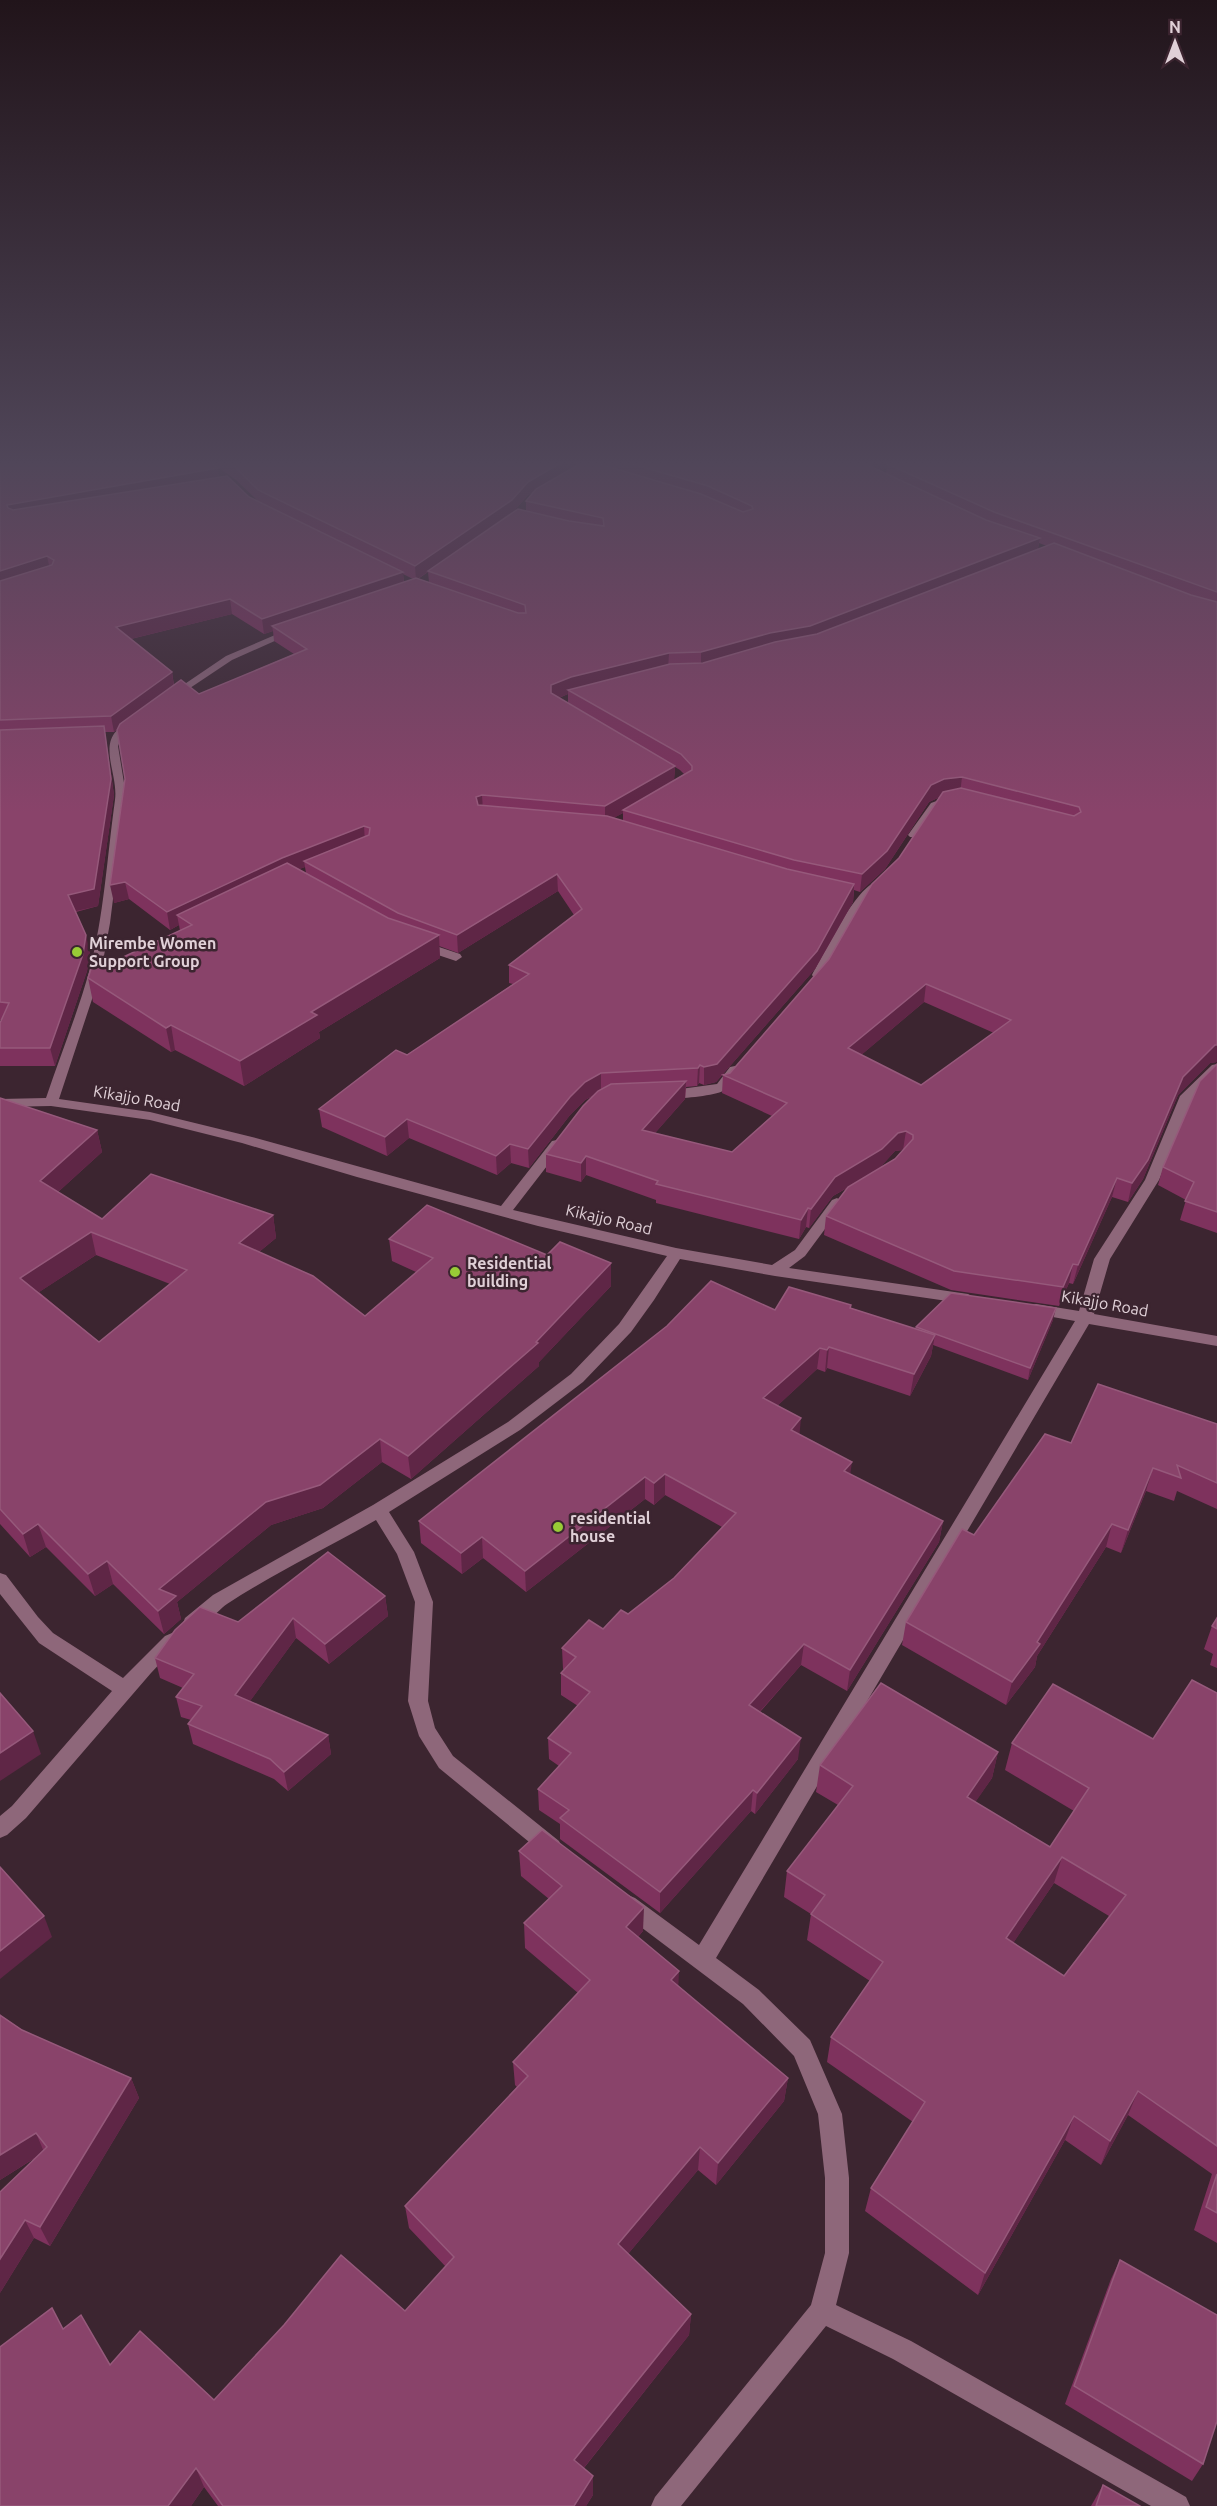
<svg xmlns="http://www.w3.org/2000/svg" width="1217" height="2506" viewBox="0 0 1217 2506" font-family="Ubuntu,sans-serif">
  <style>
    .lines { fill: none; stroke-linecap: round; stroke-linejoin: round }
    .minor { fill: #8e677a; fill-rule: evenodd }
    .wall { fill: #7e325d; fill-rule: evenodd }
    .shaded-wall { fill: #5f2646 }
    .building { fill: #89436a; stroke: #96597b; stroke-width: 1.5; fill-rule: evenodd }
    .poi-dot { fill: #98cb36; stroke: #3c2530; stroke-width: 2 }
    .labels { text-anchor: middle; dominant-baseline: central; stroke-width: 5; stroke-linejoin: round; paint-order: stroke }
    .poi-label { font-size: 16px; font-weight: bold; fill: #e0d0d7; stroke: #3c2530; text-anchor: start }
    .street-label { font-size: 16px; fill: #e0d0d7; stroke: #3c2530 }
  </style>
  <rect width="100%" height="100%" fill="#3c2530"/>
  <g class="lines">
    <g class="minor">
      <path d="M289 629 297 631 232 660 175 698 167 696 226 656Z"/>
      <path d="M133 721 138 724 121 738 118 746 126 795 110 923 101 972 59 1099 150 1112 252 1137 501 1206 552 1141 557 1140 564 1144 513 1210 676 1248 772 1265 795 1250 832 1200 837 1198 844 1203 842 1206 805 1256 789 1268 968 1294 976 1299 968 1304 775 1276 680 1259 654 1300 631 1332 583 1382 520 1430 389 1512 414 1552 433 1602 428 1701 435 1728 453 1756 559 1841 562 1848 559 1855 552 1857 545 1855 439 1768 419 1736 408 1701 415 1602 397 1554 376 1520C327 1548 274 1573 227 1604 214 1613 202 1634 185 1628L183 1623 185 1618 213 1595 373 1505 508 1422 571 1374 619 1324 667 1256 538 1226 357 1177 242 1143 150 1120 51 1106 0 1107V1099L46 1098C60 1056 77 1015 89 972 104 917 107 857 115 800 119 771 91 736 133 721Z"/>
      <path d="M948 797 953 800 939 807 918 837H910L908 835 931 803Z"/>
      <path d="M879 880 885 883 868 900 824 975 818 979 814 978 812 975C825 952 855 887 879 880Z"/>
      <path d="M421 941 460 954 462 957 456 961 417 948V942Z"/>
      <path d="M1217 1064V1075L1193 1098 1159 1180 1110 1259 1094 1314 1217 1336V1346L1089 1324 716 1958 759 1990 810 2040 842 2114 849 2178V2253L836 2305 911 2341 1186 2497 1190 2506H1151L893 2359 826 2326 681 2506H651L655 2497 811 2305 825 2253V2178L818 2114 794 2056 743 2004 621 1912 617 1905 621 1898 628 1895 635 1898 699 1945 1075 1321 1036 1314 1031 1313 1028 1309 1031 1305 1036 1304 1079 1311 1094 1259 1145 1180 1180 1096 1212 1065Z"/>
      <path d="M735 1066 742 1070C738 1076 733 1084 727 1089 719 1096 666 1102 659 1095L666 1091 717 1084 730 1067Z"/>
      <path d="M0 1573 6 1575 38 1617 53 1633 123 1678 165 1636 172 1633 179 1636 181 1641 151 1673 26 1818 7 1835 0 1838V1816L12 1806 112 1691 39 1643 0 1594Z"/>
    </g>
  </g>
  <g class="wall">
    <path d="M0 461H589L597 464V461H1217V1062L1210 1063 1178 1095 1143 1179 1128 1202 1112 1197 1073 1284 1069 1283 1059 1306 951 1290 824 1235 826 1216 847 1188 833 1196 809 1228 806 1227 799 1239 656 1203V1200L586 1175 581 1182 546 1172V1154L595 1095 585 1100 570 1115 529 1168 511 1163 497 1175 409 1138 387 1156 322 1127 319 1109 407 1055 513 984 509 983V965L574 915 558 891 458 953 439 946 440 958 319 1032 320 1038 244 1086 175 1050 171 1052 93 1002 88 978 102 967 180 931 179 925 170 930 129 899 114 903 125 779 118 729 114 732H105L114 795 98 906 76 912 90 953 87 971 55 1066H0V1023L2 1020H0ZM209 461 236 480 258 501 249 497 219 477ZM887 468 886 474 879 470ZM534 492 526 501V511H514L528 495ZM1039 543 1047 546 1038 549ZM428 572 429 582 418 579ZM403 574 413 579 404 582ZM232 614 264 634 273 631 274 641 294 654 199 694 174 685 172 672 131 639ZM568 694V704L559 698ZM675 767 680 770 684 774 674 780ZM940 797 899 858 829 959 730 1073 723 1075 722 1093 772 1116 732 1152 655 1133 685 1099 686 1087 697 1086 699 1083 704 1085 716 1082 815 969 853 902 854 890 860 892 885 869 929 802ZM623 813V821L613 818ZM305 867 306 873 299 869ZM924 1002 994 1033 921 1085 861 1055ZM903 1150 895 1159 880 1167 895 1151Z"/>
    <path d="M1217 1064V1233L1180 1220 1186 1200 1158 1185 1163 1167Z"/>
    <path d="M0 1098 97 1130 102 1152 58 1192 102 1219 273 1215 276 1238 259 1252 365 1316 416 1272 392 1261 389 1239 611 1286 539 1362V1366L411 1479 382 1462 323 1508 271 1525 177 1602 181 1619 164 1634 113 1584 95 1596 46 1547 30 1557 0 1524ZM96 1255 170 1284 99 1342 39 1292Z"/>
    <path d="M851 1305V1308L916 1329V1327L1053 1320 1028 1380 933 1345 931 1356 910 1396 827 1368 825 1372 817 1369 777 1406 800 1435 850 1474 943 1521 939 1542 847 1691 801 1665 760 1712 798 1759 755 1814 751 1811 660 1913 560 1839V1824L539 1810 538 1789 559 1766 549 1759 548 1738 578 1706 561 1695V1673L564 1670 563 1669 562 1648 603 1629 628 1614 674 1578 722 1527 665 1495 654 1505 645 1499 526 1592 483 1558 462 1574 421 1543 419 1521 775 1310Z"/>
    <path d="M1217 1424V1509L1177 1491 1174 1501 1146 1491 1121 1553 1106 1547 1037 1656 1035 1667 1006 1705 902 1645 906 1622 974 1535 1071 1443Z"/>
    <path d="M385 1596 388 1616 329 1664 296 1638 250 1701 328 1735 331 1754 288 1791 274 1779 193 1744 188 1724 191 1720 181 1717 176 1697 183 1688 160 1678 155 1658 238 1622Z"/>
    <path d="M1217 1618V1668L1210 1665 1213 1654 1204 1649 1212 1626Z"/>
    <path d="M1217 1693V2243L1194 2230 1212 2174 1128 2115 1101 2165 1065 2140 978 2295 865 2211 871 2188 913 2122 827 2062 831 2037 870 1981 807 1940 811 1914 784 1897 787 1871 838 1805 816 1792 820 1765 998 1752 992 1778 975 1802 1050 1847 1074 1811 1005 1770 1012 1743 1153 1739ZM1054 1883 1109 1916 1064 1976 1013 1943Z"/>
    <path d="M519 1851 643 1931 638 1937 678 1987 788 2078 784 2101 716 2185 698 2170 628 2254 691 2314 689 2335 584 2468 593 2476V2495L586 2506H218L204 2487 191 2506H0L63 2329 110 2365 214 2400 405 2311 446 2267 409 2228 405 2206 517 2087 515 2085 513 2062 578 1993 525 1948 524 1923 549 1899 521 1876Z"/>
    <path d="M0 2015 22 2030 131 2078 139 2098 50 2246 34 2238 0 2293 35 2158 0 2180Z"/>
    <path d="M1120 2260 1203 2464 1192 2481 1065 2404 1111 2279Z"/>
    <path d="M1103 2485 1140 2506H1091Z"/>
  </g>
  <g class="shaded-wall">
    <path d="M564 461H588L528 495 512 513 416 580 415 566 528 482Z"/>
    <path d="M873 461H918L887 464V468L872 472Z"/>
    <path d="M218 468 220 482 10 519 7 505Z"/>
    <path d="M1040 538 1037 552 809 641 701 668V652Z"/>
    <path d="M47 556 50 570 0 586V571Z"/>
    <path d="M403 572 404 587 272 626 273 631 264 634 262 619Z"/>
    <path d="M230 599 232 614 118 642 116 627Z"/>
    <path d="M669 653 668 669 568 690V694L551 701V685L571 677Z"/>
    <path d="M172 672 174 688 114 732 111 716Z"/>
    <path d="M104 726 114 795 98 906 72 912 68 895Z"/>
    <path d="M675 766 674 783 623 810V813L605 823V806Z"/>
    <path d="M962 777 960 794 942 796 929 802 885 869 860 892 862 874 931 785 944 779Z"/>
    <path d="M482 795 483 812 477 814 476 797Z"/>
    <path d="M364 826 365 843 304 861 305 867 177 915 179 925 170 930 167 912 282 858Z"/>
    <path d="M557 874 558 891 458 953 457 935Z"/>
    <path d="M125 882 129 899 114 903 110 885Z"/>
    <path d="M854 884 853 902 815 969 716 1082 704 1085V1067Z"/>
    <path d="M86 935 90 953 87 971 55 1066 50 1048Z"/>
    <path d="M439 935 440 958 319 1032 320 1038 244 1086 240 1061 311 1012Z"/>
    <path d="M926 984 924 1002 847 1067 848 1048Z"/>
    <path d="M171 1025 175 1050 171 1052 166 1028Z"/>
    <path d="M1215 1045H1217V1062L1210 1063 1178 1095 1143 1179 1128 1202 1132 1183 1183 1077Z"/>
    <path d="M700 1065 699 1083 697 1086 698 1068Z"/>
    <path d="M601 1073V1091L585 1100 570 1115 529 1168 528 1149 570 1097 585 1082Z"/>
    <path d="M686 1081 685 1099 641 1149 642 1130Z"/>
    <path d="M407 1119 409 1138 387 1156 385 1137Z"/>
    <path d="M97 1130 102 1152 46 1203 40 1181Z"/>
    <path d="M906 1131 903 1150 895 1151 880 1168 833 1196 809 1228 811 1209 835 1177 898 1133Z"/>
    <path d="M510 1144 511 1163 497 1175 496 1156Z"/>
    <path d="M586 1156V1175L581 1182V1163Z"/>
    <path d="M1117 1178 1112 1197 1073 1284 1078 1265Z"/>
    <path d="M808 1208 806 1227 799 1239 801 1220Z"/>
    <path d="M273 1215 276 1238 243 1265 239 1243Z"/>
    <path d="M91 1232 96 1255 27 1300 20 1278Z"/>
    <path d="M611 1263V1286L539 1362V1366L411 1479 408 1456 536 1342Z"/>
    <path d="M1073 1264 1069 1283 1059 1306 1063 1287Z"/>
    <path d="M1056 1308 1053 1320 1028 1380 1030 1368Z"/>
    <path d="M935 1335 931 1356 910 1396 914 1374Z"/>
    <path d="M829 1347 827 1368 825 1372 827 1350Z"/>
    <path d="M820 1348 817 1369 762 1420 763 1398Z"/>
    <path d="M801 1418 799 1440 791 1430Z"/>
    <path d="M380 1439 382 1462 323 1508 271 1525 177 1602 181 1619 164 1634 158 1611 159 1589 266 1502Z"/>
    <path d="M852 1462 849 1483 844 1471Z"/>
    <path d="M1153 1468 1146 1491 1121 1553 1128 1530Z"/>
    <path d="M665 1474V1495L654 1505V1483Z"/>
    <path d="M645 1477V1499L526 1592 525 1571Z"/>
    <path d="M943 1521 939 1542 847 1691 850 1670Z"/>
    <path d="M38 1524 46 1547 30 1557 23 1534Z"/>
    <path d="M1112 1524 1106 1547 1037 1656 1035 1667 1006 1705 1012 1682Z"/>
    <path d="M482 1537 483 1558 462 1574 461 1553Z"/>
    <path d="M107 1561 113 1584 95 1596 88 1574Z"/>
    <path d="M385 1596 388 1616 329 1664 325 1644Z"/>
    <path d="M293 1618 296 1638 240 1715 235 1695Z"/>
    <path d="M804 1644 801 1665 747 1726 749 1705Z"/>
    <path d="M33 1731 41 1754 0 1781V1753Z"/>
    <path d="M328 1735 331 1754 288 1791 284 1772Z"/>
    <path d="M801 1738 798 1759 755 1814 757 1793Z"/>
    <path d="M998 1752 992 1778 961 1823 967 1797Z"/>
    <path d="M753 1790 751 1811 660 1913V1892Z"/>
    <path d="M1062 1857 1054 1883 999 1964 1006 1938Z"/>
    <path d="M644 1907 643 1931 625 1951 626 1927Z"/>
    <path d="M44 1916 52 1937 0 1979V1951Z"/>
    <path d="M679 1971 678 1995 671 1980Z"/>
    <path d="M131 2078 139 2098 50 2246 40 2227Z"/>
    <path d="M788 2078 784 2101 716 2185 718 2163Z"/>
    <path d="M1138 2091 1128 2115 1101 2165 1110 2141Z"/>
    <path d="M1074 2116 1065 2140 978 2295 985 2273Z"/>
    <path d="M36 2133 44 2152 0 2180V2155Z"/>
    <path d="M700 2147 698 2170 618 2266V2244Z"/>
    <path d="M25 2220 34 2238 0 2293V2259Z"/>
    <path d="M691 2314 689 2335 575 2479 574 2460Z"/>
    <path d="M196 2468 204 2487 191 2506H168Z"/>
    <path d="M593 2476V2495L586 2506H574Z"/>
  </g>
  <g class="building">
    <path d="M0 461H209L218 468 7 505 8 508 13 510 227 476 249 497 403 572 262 619 230 599 116 627 172 672 111 716 0 720V581L52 565 54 560 47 556 0 571Z"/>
    <path d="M226 461H564L528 482 512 500 415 566 258 490 235 467Z"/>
    <path d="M585 461H589L701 494 743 512 753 509 752 506 708 486 622 461H859L986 520 1040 538 810 626 770 633 701 652 669 653 571 677 551 685V693L675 766 605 806 482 795 476 797 478 805 607 816 787 869 854 884 817 951 717 1064 704 1067 700 1065 698 1068 601 1073 585 1082 570 1097 528 1149 510 1144 496 1156 407 1119 385 1137 319 1109 396 1050 407 1055 529 974 509 965 582 909 557 874 457 935 398 913 304 861 369 835 370 828 364 826 282 858 167 912 125 882 110 885 125 779 117 730 120 724 181 680 199 694 307 649 272 626 416 578 518 613H526L525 605 428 571 518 509 569 521 604 526 603 518 526 501 536 489Z"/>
    <path d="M900 461H1217V592L994 512 887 464Z"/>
    <path d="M1054 543 1191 595 1217 602V1045H1215L1183 1077 1148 1160 1132 1183 1117 1178 1078 1265 1073 1264 1063 1287 954 1271 826 1216 848 1187 895 1159 913 1139V1135L906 1131 898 1133 882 1149 835 1177 811 1209 808 1208 801 1220 656 1184 658 1181 586 1156 581 1163 546 1154 583 1106 598 1091 611 1084 686 1081 642 1130 732 1152 787 1103 723 1075 730 1073 829 959 872 884 899 858 943 792 961 788 1074 816 1081 812 1079 807 962 777 944 779 931 785 887 851 862 874 794 860 623 810 692 770V766L681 754 568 690 670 664 703 663 775 642 817 634ZM926 984 1011 1020 921 1085 848 1048Z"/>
    <path d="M104 726 111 779 94 889 68 895 86 935 83 954 50 1048H0V1023L9 1003 0 1002V730Z"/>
    <path d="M287 863 388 918 439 935 311 1012 317 1015 240 1061 171 1025 166 1028 88 978 96 954 102 967 192 925 177 915Z"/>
    <path d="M1217 1064V1212L1185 1201 1194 1182 1163 1167 1200 1081Z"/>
    <path d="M0 1098 97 1130 40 1181 102 1219 151 1174 273 1215 239 1243 313 1276 365 1316 433 1258 389 1239 427 1205 547 1255 560 1242 611 1263 536 1342 538 1343 408 1456 380 1439 320 1485 266 1502 159 1589 176 1596 158 1611 107 1561 88 1574 38 1524 23 1534 0 1509ZM91 1232 187 1270 99 1342 20 1278Z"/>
    <path d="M711 1281 775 1310 789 1287 851 1305 850 1308 935 1335 914 1374 829 1347 827 1350 820 1348 763 1398 801 1418 791 1430 852 1462 844 1471 943 1521 850 1670 804 1644 749 1705 801 1738 757 1793 753 1790 660 1892 560 1818 569 1810 538 1789 571 1753 548 1738 590 1692 561 1673 576 1657 562 1648 589 1620 603 1629 621 1610 628 1614 674 1578 736 1513 665 1474 654 1483 645 1477 525 1571 482 1537 461 1553 419 1521 667 1326Z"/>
    <path d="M951 1293 1056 1308 1030 1368 916 1327Z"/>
    <path d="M1098 1384 1217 1424V1483L1177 1465 1181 1478 1153 1468 1128 1530 1112 1524 1037 1642 1040 1644 1012 1682 906 1622 962 1529 974 1535 1045 1434 1071 1443Z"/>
    <path d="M328 1552 385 1596 325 1644 293 1618 235 1695 328 1735 284 1772 270 1759 188 1724 202 1706 176 1697 194 1674 155 1658 175 1630 200 1607 238 1622Z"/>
    <path d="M1217 1618V1629L1212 1626Z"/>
    <path d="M1192 1680 1217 1693V2146L1138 2091 1110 2141 1074 2116 985 2273 871 2188 925 2102 831 2037 883 1962 811 1914 825 1895 787 1871 853 1786 820 1765 881 1683 998 1752 967 1797 1050 1847 1089 1788 1012 1743 1053 1684 1153 1739ZM1062 1857 1126 1895 1064 1976 1006 1938Z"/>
    <path d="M0 1693 33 1731 0 1753Z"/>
    <path d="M542 1830 644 1907 626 1927 679 1971 671 1980 788 2078 718 2163 700 2147 618 2244 691 2314 574 2460 593 2476 574 2506H223L196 2468 168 2506H0V2347L52 2308 63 2329 81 2315 110 2365 140 2331 214 2400 284 2325 341 2255 405 2311 454 2257 405 2206 528 2076 513 2062 590 1980 524 1923 562 1886 519 1851Z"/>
    <path d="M0 1867 44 1916 0 1951Z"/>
    <path d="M0 2015 22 2030 131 2078 40 2227 25 2220 0 2259V2192L47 2147 36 2133 0 2155Z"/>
    <path d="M1217 2174V2213L1206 2207Z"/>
    <path d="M1120 2260 1217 2315V2421L1203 2464 1074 2386Z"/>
    <path d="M1103 2485 1140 2506H1096Z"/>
  </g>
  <linearGradient id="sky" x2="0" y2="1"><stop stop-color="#21141a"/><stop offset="0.57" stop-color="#504659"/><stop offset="1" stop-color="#504659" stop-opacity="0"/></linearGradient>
  <rect width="1217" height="812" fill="url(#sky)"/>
  <g class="poi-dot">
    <circle cx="77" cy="952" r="6"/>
    <circle cx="455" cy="1272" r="6"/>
    <circle cx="558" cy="1527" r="6"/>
  </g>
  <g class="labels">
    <g class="poi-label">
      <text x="89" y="943">Mirembe Women<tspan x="89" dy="18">Support Group</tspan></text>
      <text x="467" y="1263">Residential<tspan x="467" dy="18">building</tspan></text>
      <text x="570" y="1518">residential<tspan x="570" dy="18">house</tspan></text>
    </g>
    <g class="street-label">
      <text transform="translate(137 1098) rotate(10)">Kikajjo Road</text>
      <text transform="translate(609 1219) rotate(13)">Kikajjo Road</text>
      <text transform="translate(1105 1303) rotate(10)">Kikajjo Road</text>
    </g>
  </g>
  <g transform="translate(1175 42)" stroke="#3c2530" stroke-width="4.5" paint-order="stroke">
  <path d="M0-4.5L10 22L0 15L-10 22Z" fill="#e0d0d7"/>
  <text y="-9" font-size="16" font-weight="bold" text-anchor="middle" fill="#e0d0d7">N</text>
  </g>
</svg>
